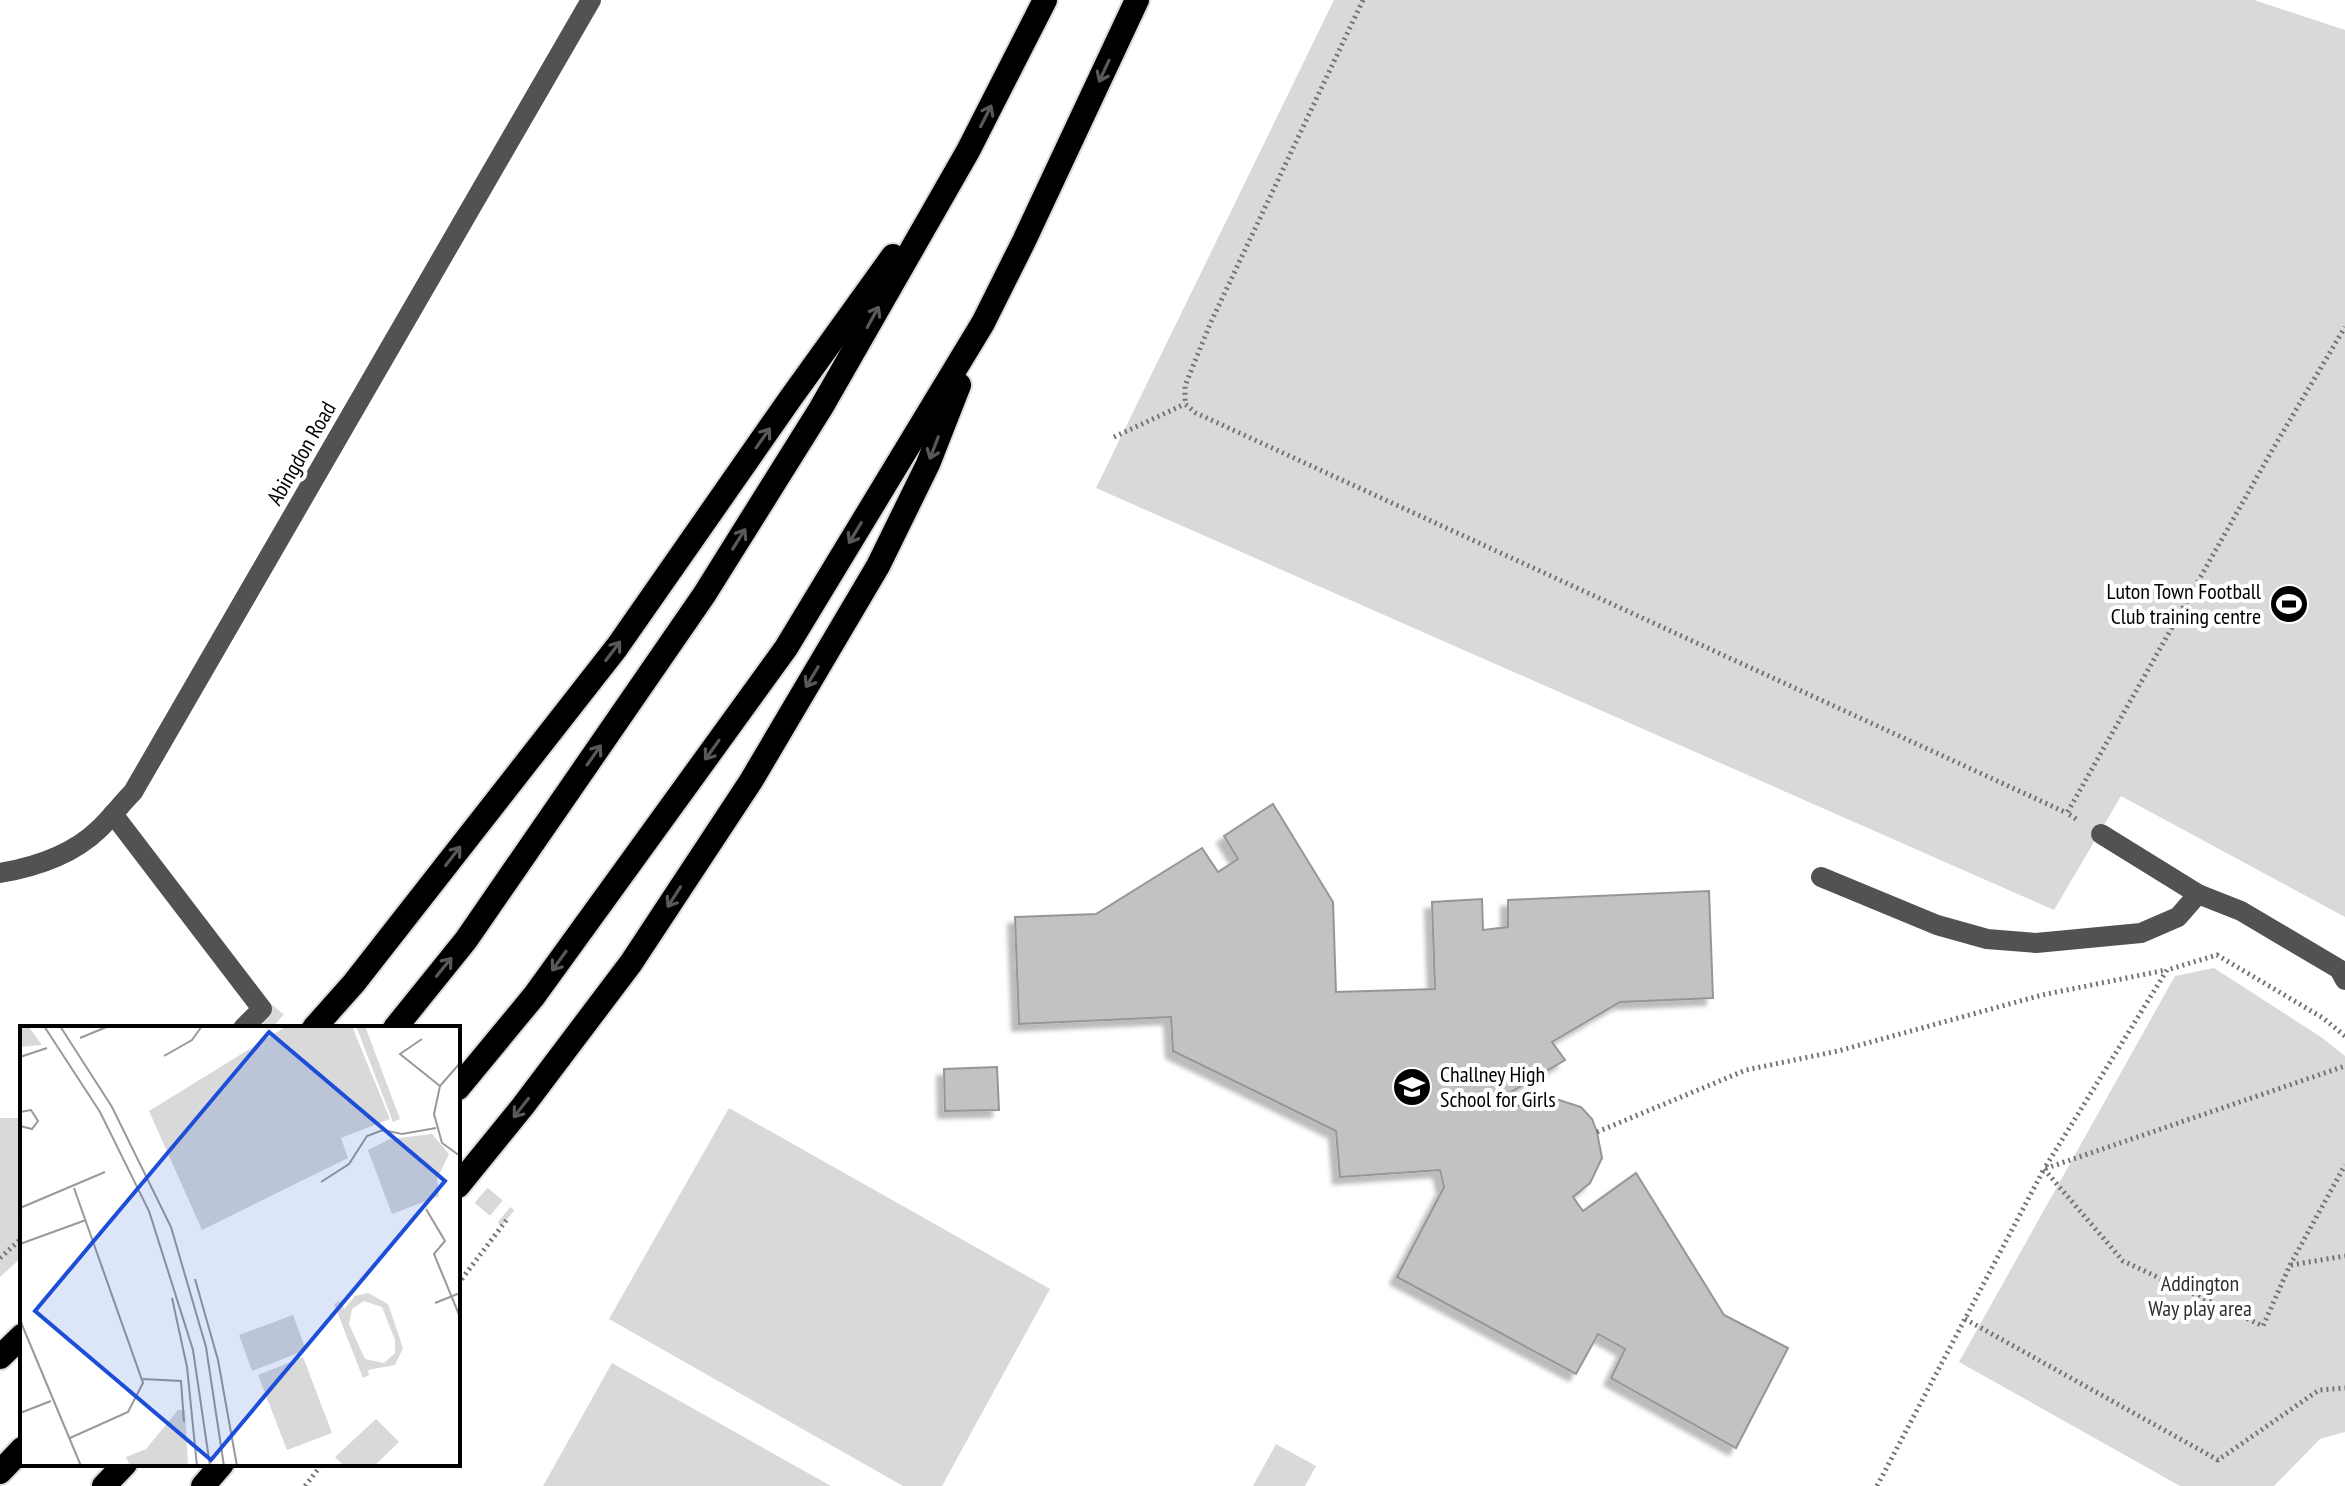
<svg xmlns="http://www.w3.org/2000/svg" width="2345" height="1486" viewBox="0 0 2345 1486" font-family="'PT Sans Narrow',sans-serif">
  <style>
    .green { fill: #d9d9d9 }
    .building { fill: #c2c2c2; stroke: #969696; stroke-width: 2; filter: url(#shadow) }
    .lines { fill: none; stroke-linecap: round; stroke-linejoin: round }
    .minor-tunnel { stroke: #d9d9d9; stroke-width: 20; stroke-dasharray: 20 10; stroke-linecap: butt }
    .highway-casing { stroke: #dbdbdb; stroke-width: 28 }
    .path { stroke: #747474; stroke-width: 5; stroke-dasharray: 2 4; stroke-linecap: butt }
    .minor { stroke: #525252; stroke-width: 20 }
    .highway { stroke: #000; stroke-width: 24 }
    .oneway { stroke: #595959 }
    .labels { text-anchor: middle; dominant-baseline: central; stroke-width: 8; stroke-linejoin: round; paint-order: stroke }
    .street-label { font-size: 22px; fill: #000; stroke: #fff }
    .poi-label { font-size: 22px; fill: #000; stroke: #fff; text-anchor: end }
    .park-label { font-size: 22px; fill: #303030; stroke: #fff }
    .inset-road { fill: none; stroke: #999; stroke-width: 2 }
    .view { fill: #1d4ed8; fill-opacity: 0.15; stroke: #1d4ed8; stroke-width: 4 }
    .inset-edge { fill: none; stroke: #000; stroke-width: 4 }
  </style>
  <defs>
    <filter id="shadow"><feDropShadow dx="-7" dy="7" stdDeviation="2" flood-color="#0004"/></filter>
  </defs>
  <rect width="100%" height="100%" fill="#fff"/>
  <g class="green">
    <path d="M1334 0H2254L2345 30V917L2121 796 2054 910 1096 488Z"/>
    <path d="M2214 968 2321 1037 2345 1056V1432L2320 1439 2274 1486H2180L1959 1362 2175 976Z"/>
    <path d="M729 1108 1050 1289 942 1486H903L609 1319Z"/>
    <path d="M0 1118H22V1257L0 1277Z"/>
    <path d="M612 1363 831 1486H543Z"/>
    <path d="M1276 1444 1316 1466 1305 1486H1253Z"/>
  </g>
  <g class="building">
    <path d="M1273 804 1333 902 1336 992 1435 989 1432 902 1482 899 1483 930 1508 927V900L1709 891 1713 998 1620 1002 1552 1042 1565 1060 1508 1094 1518 1106 1537 1098H1553L1581 1107 1592 1119 1597 1132 1602 1158 1590 1183 1573 1197 1583 1211 1636 1173 1724 1315 1788 1348 1736 1448 1611 1378 1625 1349 1598 1334 1576 1374 1397 1277 1444 1187 1440 1170 1340 1177 1336 1131 1173 1051 1171 1017 1019 1024 1015 917 1096 914 1202 848 1218 872 1238 859 1224 836Z"/>
    <path d="M997 1067 999 1110 945 1111 944 1069Z"/>
  </g>
  <g class="lines">
    <g class="minor-tunnel">
      <path d="M262 1009 284 1028"/>
      <path d="M458 1176 508 1218"/>
    </g>
    <g class="highway-casing">
      <g id="highway">
        <path d="M314 1028 354 983 617 647 790 399 893 256"/>
        <path d="M395 1028 466 940 704 595 821 408 968 151 1045 0"/>
        <path d="M458 1088 534 996 786 648 983 323 1024 241 1137 0"/>
        <path d="M458 1186 523 1106 631 963 751 781 878 566 928 464 959 385"/>
        <path d="M0 1357 22 1336"/>
        <path d="M0 1472 22 1449"/>
        <path d="M104 1486 125 1464"/>
        <path d="M203 1486 222 1464"/>
      </g>
    </g>
    <g class="path">
      <path d="M1363 0 1210 324 1185 386V404L1196 413 2067 813"/>
      <path d="M1114 437 1185 404"/>
      <path d="M2076 819 2067 813 2274 447 2345 327"/>
      <path d="M2345 1036 2323 1018 2217 955 2167 970 2044 1169 2123 1261 2263 1326 2290 1265 2345 1165"/>
      <path d="M1597 1132 1746 1070 1838 1051 2042 995 2166 970"/>
      <path d="M0 1258 22 1238"/>
      <path d="M2291 1265 2345 1256"/>
      <path d="M458 1284 508 1218"/>
      <path d="M1965 1319 2218 1460 2319 1390 2345 1388"/>
      <path d="M305 1486 322 1464"/>
      <path d="M1877 1486 2044 1169 2345 1066"/>
    </g>
    <g class="minor">
      <path d="M113 814 262 1009 243 1028"/>
      <path d="M2101 834 2198 894"/>
      <path d="M0 873C35 867 72 855 98 830 111 818 121 804 133 792L591 0"/>
      <path d="M1821 877 1937 925 1987 939 2036 943 2141 933 2178 917 2198 894 2241 911 2339 969 2345 980"/>
    </g>
    <use href="#highway" class="highway"/>
  </g>
  <defs><path id="oneway-shaft" d="M-6 0H5M1.5-3L5.5 0L1.5 3" fill="none" stroke-width="1.6" stroke-linecap="round" stroke-linejoin="round" transform="scale(2)"/></defs>
  <g class="oneway">
    <use href="#oneway-shaft" transform="translate(1104 71) rotate(115)"/>
    <use href="#oneway-shaft" transform="translate(986 116) rotate(-63)"/>
    <use href="#oneway-shaft" transform="translate(873 317) rotate(-61)"/>
    <use href="#oneway-shaft" transform="translate(763 438) rotate(-55)"/>
    <use href="#oneway-shaft" transform="translate(934 448) rotate(111)"/>
    <use href="#oneway-shaft" transform="translate(855 533) rotate(121)"/>
    <use href="#oneway-shaft" transform="translate(739 539) rotate(-58)"/>
    <use href="#oneway-shaft" transform="translate(613 651) rotate(-53)"/>
    <use href="#oneway-shaft" transform="translate(812 677) rotate(121)"/>
    <use href="#oneway-shaft" transform="translate(712 750) rotate(126)"/>
    <use href="#oneway-shaft" transform="translate(594 755) rotate(-55)"/>
    <use href="#oneway-shaft" transform="translate(453 856) rotate(-52)"/>
    <use href="#oneway-shaft" transform="translate(674 897) rotate(123)"/>
    <use href="#oneway-shaft" transform="translate(559 961) rotate(126)"/>
    <use href="#oneway-shaft" transform="translate(444 967) rotate(-51)"/>
    <use href="#oneway-shaft" transform="translate(521 1108) rotate(128)"/>
  </g>
  <defs>
    <g id="stadium-disc" transform="scale(2)"><circle r="9.5" fill="#000" stroke="#fff"/><path d="M0-5a6.5 5 0 1 0 0 10a6.5 5 0 1 0 0-10ZM-3.5-1.8h7v3.6h-7Z" fill="#fff"/></g>
    <g id="school-disc" transform="scale(2)"><circle r="9.5" fill="#000" stroke="#fff"/><path d="M0-5L7-2L0 1L-7-2ZM-4 1L0 2.5L4 1V4Q0 6-4 4Z" fill="#fff"/></g>
  </defs>
  <g fill-rule="evenodd">
    <use href="#stadium-disc" x="2289" y="604"/>
    <use href="#school-disc" x="1412" y="1087"/>
  </g>
  <g class="labels">
    <g class="street-label">
      <text transform="translate(301 453) rotate(-60)">Abingdon Road</text>
    </g>
    <g class="poi-label">
      <text x="2261" y="591">Luton Town Football<tspan x="2261" dy="25">Club training centre</tspan></text>
      <text x="1440" y="1074" text-anchor="start">Challney High<tspan x="1440" dy="25">School for Girls</tspan></text>
    </g>
    <g class="park-label">
      <text x="2200" y="1283">Addington<tspan x="2200" dy="25">Way play area</tspan></text>
    </g>
  </g>
  <g transform="translate(20 1026)">
    <rect width="440" height="440" fill="#fff"/>
    <path d="M0 0H8L22 19 0 21ZM267 0H332L370 93 321 112 328 132 182 204 129 85ZM336 0H345L380 93 373 96ZM412 108 429 128 417 153 419 170 372 188 348 124 370 113ZM348 267 368 278 383 322 375 339 348 344 349 349 343 352 314 278 320 275 324 283 335 270ZM344 275 362 281 375 314V327L364 337 345 333 329 298 332 283ZM273 289 286 324 232 345 219 309ZM283 331 312 407 267 424 238 349ZM158 384H165L168 440H110L106 431 126 423ZM356 393 379 416 354 440H324L315 431Z" fill="#d9d9d9" fill-rule="evenodd"/>
    <path class="inset-road" d="M24 0 80 86 129 185 173 324 190 440M40 0 92 81 151 201 186 321 204 440M60 12 89 0M402 13 380 28 420 60M144 30 172 14 182 0M0 31 27 22M440 37 420 60 414 88 422 117 440 130M0 86 11 84 18 95 12 103 0 100M301 156 329 138 347 110 363 104 382 108 416 102M0 182 85 146M406 183 425 215 414 228 440 291M0 218 66 194M175 253 198 334 217 440M152 272 167 341 177 440M415 277 440 267M0 294 61 440M123 353 161 355 164 396M0 387 31 375M50 412 108 386 123 357 54 162"/>
    <path class="view" d="M249 6 425 155 191 434 15 285Z"/>
    <rect width="440" height="440" class="inset-edge"/>
  </g>
</svg>
